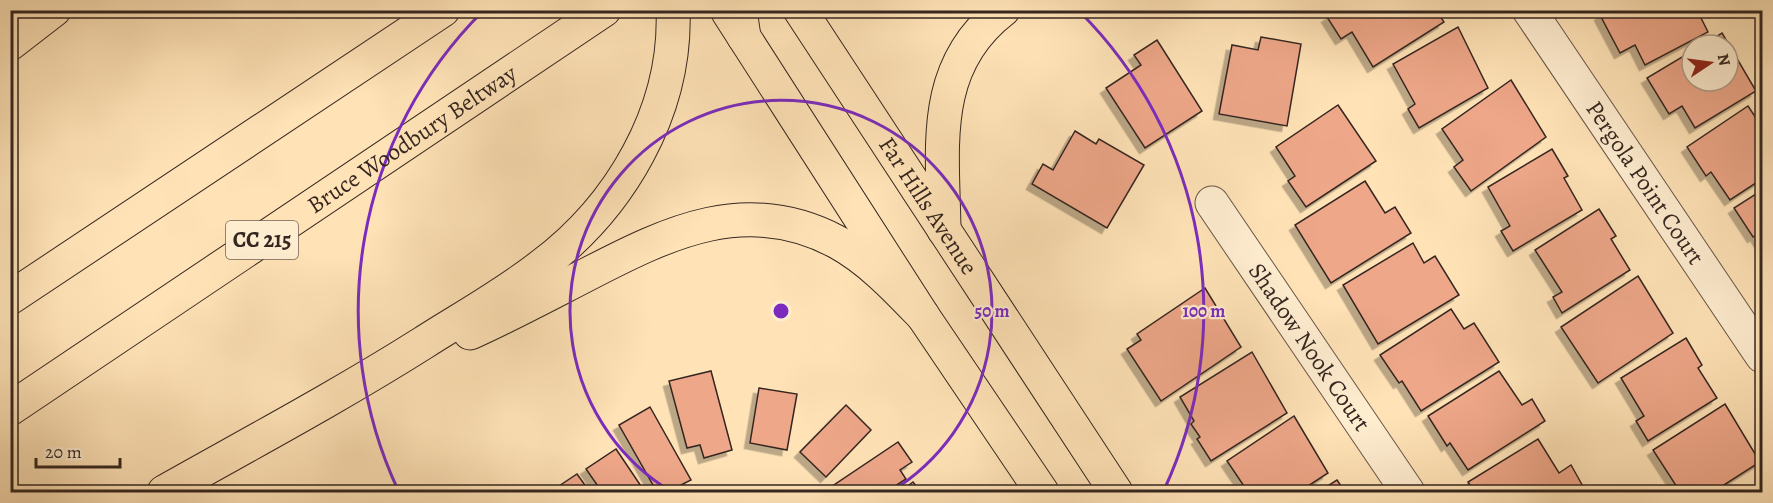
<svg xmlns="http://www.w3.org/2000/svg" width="1773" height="503" viewBox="0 0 1773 503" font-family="Alegreya,serif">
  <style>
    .building { fill: #eea789; stroke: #352620; stroke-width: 1.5; filter: url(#shadow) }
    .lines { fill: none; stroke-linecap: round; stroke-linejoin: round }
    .minor-casing { stroke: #685546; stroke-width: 35 }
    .major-casing { stroke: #352620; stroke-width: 35 }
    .highway-casing { stroke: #352620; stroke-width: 35 }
    .minor { stroke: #ffedd0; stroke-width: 33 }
    .major { stroke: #ffe3b7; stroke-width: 33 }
    .highway { stroke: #ffe3b7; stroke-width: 33 }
    .ring { fill: none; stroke: #7b2cbf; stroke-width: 3 }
    .labels { text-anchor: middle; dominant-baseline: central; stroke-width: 4.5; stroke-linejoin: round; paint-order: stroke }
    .shield { fill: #ffedd0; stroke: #726255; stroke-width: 1.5 }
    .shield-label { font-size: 22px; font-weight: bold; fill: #352620 }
    .street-label { font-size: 24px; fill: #352620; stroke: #ffedd0 }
    .centre { fill: #7b2cbf; stroke: #ffedd0; stroke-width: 3 }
    .ring-label { font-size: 18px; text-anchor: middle; font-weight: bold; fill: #7b2cbf; stroke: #ffedd0; stroke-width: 4.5; stroke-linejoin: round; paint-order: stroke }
  </style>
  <defs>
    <filter id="shadow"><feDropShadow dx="-5.5" dy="5.5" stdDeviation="0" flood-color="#0004"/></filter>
  </defs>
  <rect width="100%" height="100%" fill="#ffe3b7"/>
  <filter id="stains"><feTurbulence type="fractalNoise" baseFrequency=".00333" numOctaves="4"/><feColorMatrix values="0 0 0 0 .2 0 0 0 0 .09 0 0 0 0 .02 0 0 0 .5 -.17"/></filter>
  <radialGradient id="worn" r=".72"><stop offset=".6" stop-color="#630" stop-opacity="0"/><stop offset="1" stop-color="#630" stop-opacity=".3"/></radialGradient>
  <g class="building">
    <path d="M1338 10H1436L1444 22 1373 67 1352 32 1341 39 1327 17Z"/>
    <path d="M1608 10H1697L1708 32 1645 65 1635 45 1620 53 1600 15Z"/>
    <path d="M1458 27 1488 88 1419 128 1408 109 1415 104 1393 64Z"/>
    <path d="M1722 33 1756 91 1695 128 1682 106 1669 114 1647 78 1692 51V81H1728V45H1703Z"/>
    <path d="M1261 37 1301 44 1287 126 1219 114 1232 45 1258 50Z"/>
    <path d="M1157 40 1202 111 1145 148 1106 88 1141 65 1134 55Z"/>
    <path d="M1511 80 1546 137 1471 191 1454 167 1463 160 1442 129Z"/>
    <path d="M1338 105 1376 161 1306 207 1288 181 1295 176 1276 147Z"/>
    <path d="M1748 106 1762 127V179L1730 200 1711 172 1706 176 1687 147Z"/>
    <path d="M1075 131 1096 144 1099 139 1144 165 1107 228 1032 184 1043 164 1053 170Z"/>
    <path d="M1552 149 1568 176 1564 178 1582 210 1513 251 1501 231 1510 226 1488 187Z"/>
    <path d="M1365 181 1385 213 1395 207 1411 233 1331 283 1295 225Z"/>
    <path d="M1762 190V245L1756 235 1753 237 1734 208Z"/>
    <path d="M1599 209 1616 236 1611 239 1630 270 1562 313 1553 297 1562 292 1535 250Z"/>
    <path d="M1413 243 1424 263 1435 256 1459 295 1378 344 1343 285Z"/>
    <path d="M1638 276 1673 333 1598 383 1561 327Z"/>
    <path d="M1205 288 1241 347 1161 401 1127 349 1141 340 1137 334Z"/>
    <path d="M1451 309 1464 329 1474 323 1499 362 1421 411 1402 381 1399 383 1380 355Z"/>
    <path d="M1686 338 1702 365 1698 368 1717 398 1648 441 1636 421 1644 416 1621 378Z"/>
    <path d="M1252 352 1287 413 1211 461 1197 439 1200 437 1191 424 1194 421 1180 397Z"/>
    <path d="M711 371 732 450 704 458 700 445 687 448 669 381Z"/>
    <path d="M1499 371 1522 405 1532 399 1545 421 1468 470 1450 443 1447 446 1428 416Z"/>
    <path d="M759 388 797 394 787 450 750 443Z"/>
    <path d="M1725 404 1760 462 1713 492H1671L1677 487 1653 450Z"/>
    <path d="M846 405 871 430 826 477 800 452Z"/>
    <path d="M650 407 691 480 667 492H657L619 425Z"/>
    <path d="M1294 416 1328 473 1299 492H1248L1227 461Z"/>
    <path d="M1538 439 1559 473 1571 465 1585 490 1582 492H1474L1468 482Z"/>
    <path d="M898 442 912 462 900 470 906 479 886 492H835L831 487Z"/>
    <path d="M616 449 645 492H602L586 469Z"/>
    <path d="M577 474 590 492H550Z"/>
    <path d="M1337 480 1345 492H1318Z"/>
    <path d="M913 482 921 492H900Z"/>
  </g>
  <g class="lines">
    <g class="minor-casing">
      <g id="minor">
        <path id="s1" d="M1529 10 1762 356"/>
        <path id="s2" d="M1212 203 1408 492"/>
      </g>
    </g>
    <g class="major-casing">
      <g id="major">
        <path id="s3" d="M800 10 1116 492"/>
        <path d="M728 12 923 316 1042 492"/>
      </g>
    </g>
    <g class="highway-casing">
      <g id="highway">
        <path d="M740 10 744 37"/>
        <path d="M10 44 54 10"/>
        <path d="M944 230C943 148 929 67 1003 10"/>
        <path d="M10 298 443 10"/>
        <path d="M470 333C510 315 549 294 588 274 669 232 747 194 837 242 870 260 897 289 923 316"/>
        <path id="s4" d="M10 409 604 10"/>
        <path d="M164 492C251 443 339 396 423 343 462 318 504 295 541 266 620 207 677 111 673 10"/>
      </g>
    </g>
    <use href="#minor" class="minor"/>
    <use href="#major" class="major"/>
    <use href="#highway" class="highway"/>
  </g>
  <g class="ring">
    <path d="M672 492A211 211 0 1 1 890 492"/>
    <path d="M398 490A423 423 0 0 1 482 12M1080 12A423 423 0 0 1 1164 490"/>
  </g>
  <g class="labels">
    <rect class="shield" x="226" y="221" width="72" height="38" rx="4.5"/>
    <g class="shield-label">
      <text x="262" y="240">CC 215</text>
    </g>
    <g class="street-label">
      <text stroke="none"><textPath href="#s4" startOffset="484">Bruce Woodbury Beltway</textPath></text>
      <text stroke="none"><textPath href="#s1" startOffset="208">Pergola Point Court</textPath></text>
      <text stroke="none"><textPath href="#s3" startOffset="234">Far Hills Avenue</textPath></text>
      <text stroke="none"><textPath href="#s2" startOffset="174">Shadow Nook Court</textPath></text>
    </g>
  </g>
  <circle cx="781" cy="311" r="9" class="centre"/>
  <g class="ring-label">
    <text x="992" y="317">50 m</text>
    <text x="1204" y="317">100 m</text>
  </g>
  <rect width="1773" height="503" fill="none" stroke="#ffe3b7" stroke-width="36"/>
  <rect x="12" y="12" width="1749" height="479" fill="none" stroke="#352620" stroke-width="3"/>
  <rect x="18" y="18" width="1737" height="467" fill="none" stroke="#352620" stroke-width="1.5"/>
  <g transform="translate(1710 63) rotate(77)"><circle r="28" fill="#ffedd0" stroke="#ae9d8a" stroke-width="1.5"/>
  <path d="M0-4.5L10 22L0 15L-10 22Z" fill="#8f2418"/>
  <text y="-9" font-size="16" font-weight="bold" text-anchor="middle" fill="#352620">N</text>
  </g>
  <path d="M36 458v9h84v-9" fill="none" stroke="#352620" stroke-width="3"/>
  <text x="45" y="458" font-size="18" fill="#352620" stroke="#ffedd0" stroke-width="4.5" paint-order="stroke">20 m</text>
  <rect width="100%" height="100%" filter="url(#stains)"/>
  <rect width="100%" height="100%" fill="url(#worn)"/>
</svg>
